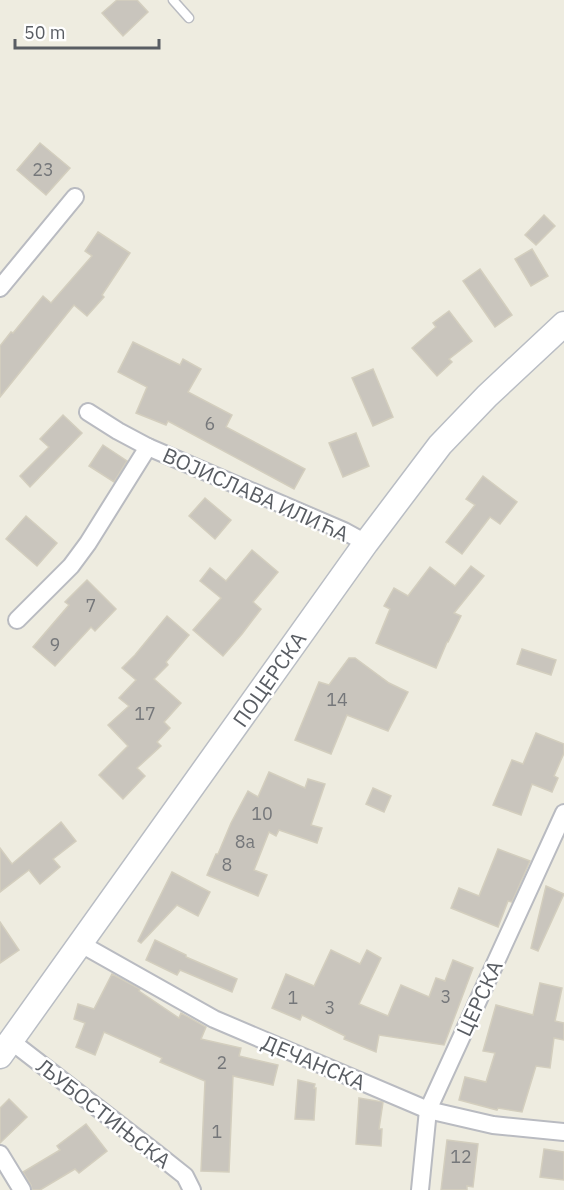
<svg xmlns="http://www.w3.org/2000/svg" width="564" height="1190" viewBox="0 0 564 1190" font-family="'IBM Plex Sans',sans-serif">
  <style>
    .building { fill: #c9c5bd; stroke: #d3cebe; stroke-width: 1.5 }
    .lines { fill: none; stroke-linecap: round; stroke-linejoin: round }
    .service-casing { stroke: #b9bbc1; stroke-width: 11 }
    .minor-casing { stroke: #b9bbc1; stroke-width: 20 }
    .secondary-casing { stroke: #b9bdc4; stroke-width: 27 }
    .service { stroke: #fff; stroke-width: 8 }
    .minor { stroke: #fff; stroke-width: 16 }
    .secondary { stroke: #fff; stroke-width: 24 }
    .labels { text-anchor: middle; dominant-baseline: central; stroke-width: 5; stroke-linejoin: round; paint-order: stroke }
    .number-label { font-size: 18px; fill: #75777a }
    .street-label { font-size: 21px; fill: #595d63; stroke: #fff }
  </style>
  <rect width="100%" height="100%" fill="#eeece0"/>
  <g class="building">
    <path d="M117 0H137L148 12 123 36 102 13Z"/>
    <path d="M40 143 70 168 46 195 17 170Z"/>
    <path d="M544 215 555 226 536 245 525 235Z"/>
    <path d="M98 232 130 253 102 295 104 297 87 316 74 305 0 397V346L11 332 13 333 43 296 51 303 92 256 85 251Z"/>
    <path d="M532 249 548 276 531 286 515 259Z"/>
    <path d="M480 269 512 315 495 327 463 281Z"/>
    <path d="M449 311 472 341 449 359 452 362 437 376 412 348 436 327 433 323Z"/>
    <path d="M133 342 180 365 183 359 201 369 188 392 232 415 226 427 305 469 294 489 168 421 166 425 136 413 147 387 118 372Z"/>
    <path d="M373 369 393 417 373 426 352 378Z"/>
    <path d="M63 415 82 433 30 487 20 476 49 447 40 439Z"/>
    <path d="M356 433 369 466 343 477 329 443Z"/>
    <path d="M103 445 127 461 114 482 89 466Z"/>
    <path d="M483 476 517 502 500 524 490 517 462 554 446 542 475 505 466 499Z"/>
    <path d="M205 498 231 520 215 539 189 516Z"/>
    <path d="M26 516 57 543 37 566 6 539Z"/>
    <path d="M252 550 278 572 253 602 261 609 242 634 223 656 193 630 221 598 200 581 210 568 226 581Z"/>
    <path d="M471 566 484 576 454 613 461 616 448 642H447L436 668 376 643 390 609 384 606 394 588 408 596 430 567 455 586Z"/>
    <path d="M87 580 116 609 95 631 91 627 55 666 33 647 69 605 65 602Z"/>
    <path d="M167 616 189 635 166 662 168 665 154 679 181 703 164 722 170 728 157 742 161 746 137 768 145 776 123 799 99 775 128 746 108 725 129 706 119 698 136 680 122 668 135 655Z"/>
    <path d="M522 649 556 660 551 675 517 664Z"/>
    <path d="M349 658H355L389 683 408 692 388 731 347 715 331 754 295 740 319 682 329 685Z"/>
    <path d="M536 733 564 744V753L554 776 558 778 552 792 532 784 521 815 493 805 512 760 523 764Z"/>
    <path d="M269 772 305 788 308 779 325 784 311 825 322 828 317 843 279 830 276 836 269 832 254 870 267 875 258 896 207 875 216 854H218L231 823 248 791 258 797Z"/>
    <path d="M373 788 391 796 384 812 366 804Z"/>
    <path d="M61 822 76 841 53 859 60 867 40 884 29 870 0 892V848L12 864Z"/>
    <path d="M498 849 530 861 512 902 508 901 498 927 451 908 459 888 479 896Z"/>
    <path d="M172 872 210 892 198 916 177 905 141 943 138 941Z"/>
    <path d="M546 886 564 894 538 951 531 948Z"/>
    <path d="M0 922 19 950 0 963Z"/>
    <path d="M155 940 186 955V957L237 979 232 992 180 970 177 975 146 960Z"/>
    <path d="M331 950 360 964 367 950 381 958 359 1004 388 1016 401 985 429 997 436 978 445 981 453 960 473 968 444 1045 379 1035 376 1052 344 1039 345 1036 302 1015 300 1020 272 1008 286 974 314 986Z"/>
    <path d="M112 974 140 989 139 991 179 1018 181 1013 206 1027 201 1039 241 1048 239 1056 278 1065 273 1085 233 1076 229 1172 201 1171 205 1081 160 1062 162 1058 104 1032 95 1055 76 1047 85 1023 74 1019 78 1004 94 1009Z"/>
    <path d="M540 983 562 988 555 1021 564 1023V1040L554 1038 550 1068 536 1066 522 1112 498 1108 497 1110 459 1100 465 1077 486 1082 495 1053 483 1051 496 1005 533 1015Z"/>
    <path d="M298 1080 315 1084 314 1088H316L314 1120 295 1119Z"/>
    <path d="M359 1098 383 1102 379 1129H382L381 1146 356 1144Z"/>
    <path d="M9 1099 27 1117 0 1143V1108Z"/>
    <path d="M86 1124 107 1151 79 1173 75 1169 40 1190H32L31 1185 23 1172 60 1150 57 1146Z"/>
    <path d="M447 1140 478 1144 473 1187 467 1186V1190H441Z"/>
    <path d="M544 1149 564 1152V1180L540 1177Z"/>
  </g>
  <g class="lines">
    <g class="service-casing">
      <path id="service" d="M173 0 189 18"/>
    </g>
    <g class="minor-casing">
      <g id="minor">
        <path d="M0 288 75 197"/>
        <path d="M88 412 118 431 148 447 344 531 366 543"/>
        <path d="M17 620 71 566 88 543 148 447"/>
        <path d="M81 944 214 1019 428 1110 493 1125 564 1132"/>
        <path d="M11 1041 156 1153 185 1176 192 1190"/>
        <path d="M0 1154 22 1190"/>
        <path d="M420 1190 428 1110 564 813"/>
      </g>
    </g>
    <g class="secondary-casing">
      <path id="secondary" d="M0 1056 366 543 440 445 487 396 564 324"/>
    </g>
    <use href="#service" class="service"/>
    <use href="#minor" class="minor"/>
    <use href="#secondary" class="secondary"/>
  </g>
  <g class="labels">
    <g class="number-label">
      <text x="43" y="169">23</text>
      <text x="210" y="423">6</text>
      <text x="91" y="605">7</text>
      <text x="55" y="644">9</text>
      <text x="337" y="699">14</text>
      <text x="145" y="713">17</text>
      <text x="262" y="813">10</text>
      <text x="245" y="841">8a</text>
      <text x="227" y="864">8</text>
      <text x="446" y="996">3</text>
      <text x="293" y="997">1</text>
      <text x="330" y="1007">3</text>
      <text x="222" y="1062">2</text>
      <text x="217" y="1131">1</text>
      <text x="461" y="1156">12</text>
    </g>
    <g class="street-label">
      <text transform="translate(256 494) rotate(24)">ВОЈИСЛАВА ИЛИЋА</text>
      <text transform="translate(269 679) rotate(-55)">ПОЦЕРСКА</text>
      <text transform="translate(479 998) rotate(-65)">ЦЕРСКА</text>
      <text transform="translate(314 1062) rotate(23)">ДЕЧАНСКА</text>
      <text transform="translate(104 1113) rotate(38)">ЉУБОСТИЊСКА</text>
    </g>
  </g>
  <path d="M15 39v9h144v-9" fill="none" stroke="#595d63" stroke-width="3"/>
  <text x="24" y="39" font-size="18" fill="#595d63" stroke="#ffffff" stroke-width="4.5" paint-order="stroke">50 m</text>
</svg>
